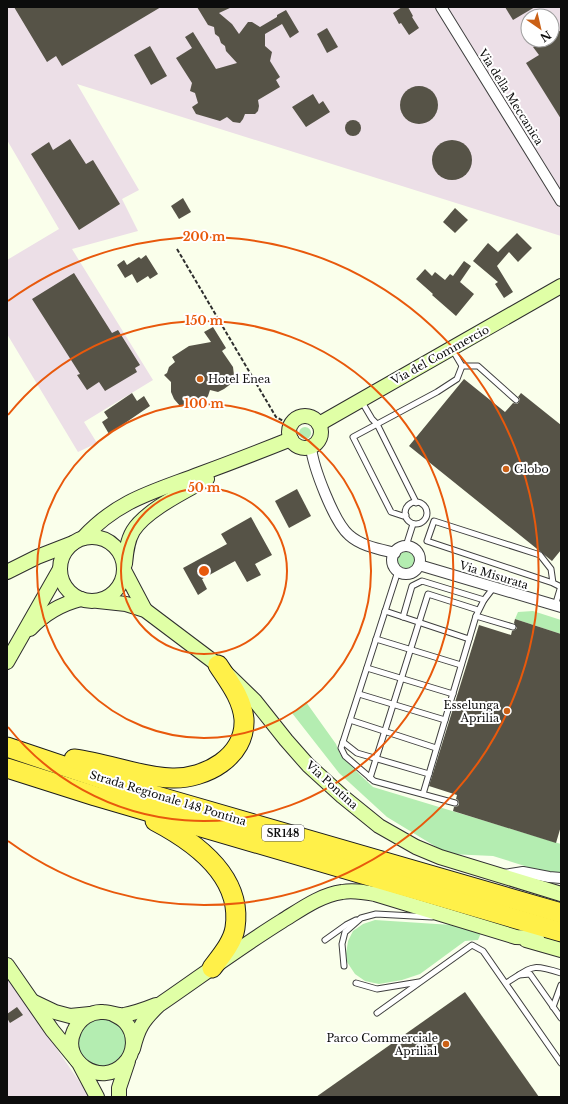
<svg xmlns="http://www.w3.org/2000/svg" width="568" height="1104" viewBox="0 0 568 1104" font-family="'Libre Baskerville',serif">
  <style>
    .industrial { fill: #ecdfe7; fill-rule: evenodd }
    .green { fill: #b4edb1 }
    .building { fill: #565347 }
    .lines { fill: none; stroke-linecap: round; stroke-linejoin: round }
    .lane-casing { stroke: #3f3f3f; stroke-width: 7 }
    .street-casing { stroke: #3f3f3f; stroke-width: 12 }
    .secondary-casing { stroke: #2e2e2e; stroke-width: 16 }
    .highway-casing { stroke: #1d1d1d; stroke-width: 21 }
    .path { stroke: #2e2e2e; stroke-width: 2; stroke-dasharray: 4 2; stroke-linecap: butt }
    .lane { stroke: #fff; stroke-width: 5 }
    .street { stroke: #fff; stroke-width: 10 }
    .secondary { stroke: #e0ffa6; stroke-width: 14 }
    .highway { stroke: #fff049; stroke-width: 19 }
    .ring { fill: none; stroke: #e8590c; stroke-width: 2 }
    .poi-dot { fill: #ca6016; stroke: #fff; stroke-width: 1.5 }
    .labels { text-anchor: middle; dominant-baseline: central; stroke-width: 4; stroke-linejoin: round; paint-order: stroke }
    .shield { fill: #fff; stroke: #555; stroke-width: 1 }
    .shield-label { font-size: 10px; font-weight: bold; fill: #0c0c0c }
    .street-label { font-size: 11px; fill: #0c0c0c; stroke: #fff }
    .poi-label { font-size: 11px; fill: #0c0c0c; stroke: #fff; text-anchor: start }
    .centre { fill: #e8590c; stroke: #fff; stroke-width: 2 }
    .ring-label { font-size: 12px; text-anchor: middle; font-weight: bold; fill: #e8590c; stroke: #fff; stroke-width: 4; stroke-linejoin: round; paint-order: stroke }
  </style>
  <rect width="100%" height="100%" fill="#faffeb"/>
  <g class="industrial">
    <path d="M7 7H561V236L77 84 139 190 122 199 138 231 72 249 153 380 84 422 97 443 78 452 7 334V260L59 229 7 140ZM528 16H552V40H528Z"/>
    <path d="M7 977 90 1097H7Z"/>
  </g>
  <g class="green">
    <circle cx="305" cy="433" r="6"/>
    <circle cx="406" cy="560" r="9"/>
    <path d="M533 611 561 620V634L515 619 518 612Z"/>
    <path d="M306 702 336 744 340 754 356 771 373 787 561 844V872L547 873 493 856 450 854 438 848 387 817 339 773 292 713Z"/>
    <path d="M375 920 452 925 481 933 478 940 465 941 420 974 402 980 379 984 365 981 355 974 347 962 346 954 348 941 353 931 363 924Z"/>
    <path d="M103 1016C128 1028 129 1029 125 1057L108 1068 91 1067 77 1050C78 1025 80 1025 103 1016Z"/>
  </g>
  <g class="building">
    <path d="M14 7H161L62 66 56 56 47 62Z"/>
    <path d="M197 7H232L219 13 232 24 239 34 248 22H252L260 27 277 17V15L286 10 299 32 290 38 282 24 265 34V46L272 52 270 61 280 77 276 80 280 87 258 100 259 106 258 111 255 114H245L243 119 240 123 233 122 227 117 220 121 196 114 192 107 198 103 195 93 190 91 192 83 176 58 192 48 185 37 193 32 216 69 237 63 226 51 225 46 221 43 219 37 215 34 214 27 208 25Z"/>
    <path d="M402 7H408L413 16 412 17 419 28 409 35 401 23 399 24 393 13Z"/>
    <path d="M505 7H535L513 20Z"/>
    <path d="M327 28 338 47 327 53 317 34Z"/>
    <path d="M561 30V119L526 63 539 55 533 47 545 40H552V36Z"/>
    <path d="M150 46 167 76 151 85 134 55Z"/>
    <circle cx="419" cy="105" r="19"/>
    <path d="M313 94 319 104 323 101 330 112 306 127 292 107Z"/>
    <circle cx="353" cy="128" r="8"/>
    <path d="M70 139 86 164 93 160 120 204 79 230 31 154 49 142 53 150Z"/>
    <circle cx="452" cy="160" r="20"/>
    <path d="M183 198 191 212 179 219 171 206Z"/>
    <path d="M455 208 468 220 455 233 443 222Z"/>
    <path d="M517 233 532 248 518 262 509 252 497 266 513 292 504 298 495 284 498 282 473 261 488 243 498 252Z"/>
    <path d="M146 255 158 274 150 279 148 276 137 283 132 274 125 278 117 265 124 260 127 265 139 257 141 259Z"/>
    <path d="M464 261 471 266 460 282 474 294 456 316 432 295 433 294 416 279 425 269 432 276 435 272 445 280 450 274 453 276Z"/>
    <path d="M74 273 112 333 118 330 140 365 135 368 137 372 105 391 99 382 87 390 77 375 80 374 32 299Z"/>
    <path d="M213 327 226 348 222 351 233 367 234 375 232 383 224 389 218 392 210 390 208 396 204 402 197 406 191 407 180 406 174 399 171 392V382L164 375 167 373 169 367 175 362 172 357 189 346 211 342 204 332Z"/>
    <path d="M464 379 505 412 513 403 517 404 519 402 520 399 518 397 521 393 561 425V550L552 561 409 446Z"/>
    <path d="M132 393 137 401 144 396 150 406 109 434 102 422 108 418 104 412Z"/>
    <path d="M297 489 311 516 289 528 275 501Z"/>
    <path d="M251 517 272 555 255 564 261 575 247 582 235 561 202 579 207 589 198 595 183 568 227 544 221 534Z"/>
    <path d="M515 619 561 634V826L556 843 453 811 454 807 458 806 459 804 458 800 456 799 457 795 429 786 479 625 511 635 512 631 515 630 517 628 514 623Z"/>
    <path d="M465 992 539 1097H316Z"/>
    <path d="M17 1007 23 1015 10 1023 7 1018V1014Z"/>
  </g>
  <g class="lines">
    <g class="lane-casing">
      <g id="lane">
        <path d="M452 349 462 366H478L516 400"/>
        <path d="M362 402 372 419 377 424 415 500 416 503"/>
        <circle cx="416" cy="513" r="11"/>
        <path d="M406 515 403 516 391 512 353 437 437 392 457 379 462 366"/>
        <path d="M406 546 413 524"/>
        <path d="M398 571 341 748 345 756 374 781 455 803"/>
        <path d="M553 583 551 569 540 555 434 521 427 541 553 583 561 587"/>
        <path d="M555 606 561 586"/>
        <path d="M385 611 469 639"/>
        <path d="M476 616 513 627"/>
        <path d="M403 617 412 586 422 581 484 600"/>
        <path d="M376 639 461 665"/>
        <path d="M367 668 453 694"/>
        <path d="M359 694 445 720"/>
        <path d="M350 720 436 748"/>
        <path d="M343 742 357 753 429 774"/>
        <path d="M370 778 428 594 478 610"/>
        <path d="M423 794 476 616 484 600 494 587"/>
        <path d="M325 940 346 925 356 920"/>
        <path d="M344 966 342 944 345 932 361 918 376 914 432 917"/>
        <path d="M519 975 530 974 561 1018"/>
        <path d="M356 983 377 989 419 982"/>
        <path d="M506 983C533 967 529 963 561 973"/>
        <path d="M553 1007 561 985"/>
        <path d="M377 1013 472 945 483 951 561 1063"/>
      </g>
    </g>
    <g class="street-casing">
      <g id="street">
        <path d="M441 7 561 201"/>
        <path d="M311 447C313 467 334 522 349 535 361 546 379 549 395 553"/>
        <circle cx="406" cy="560" r="14"/>
        <path d="M419 565 561 607"/>
        <path d="M504 875 523 872 549 877 561 878"/>
      </g>
    </g>
    <g class="secondary-casing">
      <g id="secondary">
        <circle cx="305" cy="432" r="16"/>
        <path d="M319 424 561 286"/>
        <circle cx="92" cy="569" r="32"/>
        <path d="M83 538C118 500 153 492 200 474 230 463 261 451 291 439"/>
        <path d="M125 564C126 553 127 541 133 531 146 510 186 491 207 479"/>
        <path d="M7 572 37 557 73 543"/>
        <path d="M125 572 145 610"/>
        <path d="M98 601 126 604 145 610 218 665 255 701 286 740 308 765 342 796 379 826 416 847 440 857 561 894"/>
        <path d="M30 629C44 614 61 604 81 599"/>
        <path d="M7 662 60 569"/>
        <path d="M526 940 561 950"/>
        <path d="M7 965 52 1030 79 1063 97 1097"/>
        <path d="M34 1002 55 1012 70 1016 90 1014"/>
        <path d="M113 1014C117 1016 123 1019 126 1023 136 1035 135 1053 124 1064 101 1088 60 1061 74 1031 79 1019 91 1011 103 1012 110 1012 117 1016 124 1015 135 1013 146 1009 156 1005"/>
        <path d="M133 1049C138 1028 143 1020 159 1005 200 977 240 947 282 921 300 910 320 895 342 892 353 890 364 892 375 894L516 937 537 938"/>
        <path d="M119 1097V1088L128 1061"/>
      </g>
    </g>
    <g class="highway-casing">
      <g id="highway">
        <path d="M7 747 129 788 561 913"/>
        <path d="M74 759C107 763 139 777 172 778 205 779 246 757 244 719 242 698 229 682 218 665"/>
        <path d="M7 768 95 796 561 932"/>
        <path d="M155 821C195 842 243 877 235 928 233 942 221 956 212 968"/>
      </g>
    </g>
    <path class="path" d="M177 249 276 417 291 425"/>
    <use href="#lane" class="lane"/>
    <use href="#street" class="street"/>
    <use href="#secondary" class="secondary"/>
    <use href="#highway" class="highway"/>
  </g>
  <g class="ring">
    <circle cx="204" cy="571" r="83"/>
    <circle cx="204" cy="571" r="167"/>
    <path d="M8 415A250 250 0 1 1 8 727"/>
    <path d="M8 301A334 334 0 1 1 8 841"/>
  </g>
  <g class="poi-dot">
    <circle cx="200" cy="379" r="4"/>
    <circle cx="506" cy="469" r="4"/>
    <circle cx="507" cy="711" r="4"/>
    <circle cx="446" cy="1044" r="4"/>
  </g>
  <g class="labels">
    <rect class="shield" x="262" y="825" width="42" height="16" rx="3"/>
    <g class="shield-label">
      <text x="283" y="833">SR148</text>
    </g>
    <g class="street-label">
      <text transform="translate(511 97) rotate(58)">Via della Meccanica</text>
      <text transform="translate(440 355) rotate(-29)">Via del Commercio</text>
      <text transform="translate(494 575) rotate(17)">Via Misurata</text>
      <text transform="translate(332 785) rotate(42)">Via Pontina</text>
      <text transform="translate(168 798) rotate(17)">Strada Regionale 148 Pontina</text>
    </g>
    <g class="poi-label">
      <text x="208" y="379">Hotel Enea</text>
      <text x="514" y="469">Globo</text>
      <text x="499" y="705" text-anchor="end">Esselunga<tspan x="499" dy="13">Aprilia</tspan></text>
      <text x="438" y="1038" text-anchor="end">Parco Commerciale<tspan x="438" dy="13">Aprilia1</tspan></text>
    </g>
  </g>
  <circle cx="204" cy="571" r="6" class="centre"/>
  <g class="ring-label">
    <text x="204" y="241">200 m</text>
    <text x="204" y="325">150 m</text>
    <text x="204" y="408">100 m</text>
    <text x="204" y="492">50 m</text>
  </g>
  <rect width="568" height="1104" fill="none" stroke="#0c0c0c" stroke-width="16"/>
  <g transform="translate(540 28) rotate(146)"><circle r="19" fill="#ffffff" stroke="#9e9e9e"/>
  <path d="M0-3L7 15L0 10L-7 15Z" fill="#ca6016"/>
  <text y="-6" font-size="11" font-weight="bold" text-anchor="middle" fill="#0c0c0c">N</text>
  </g>
</svg>
